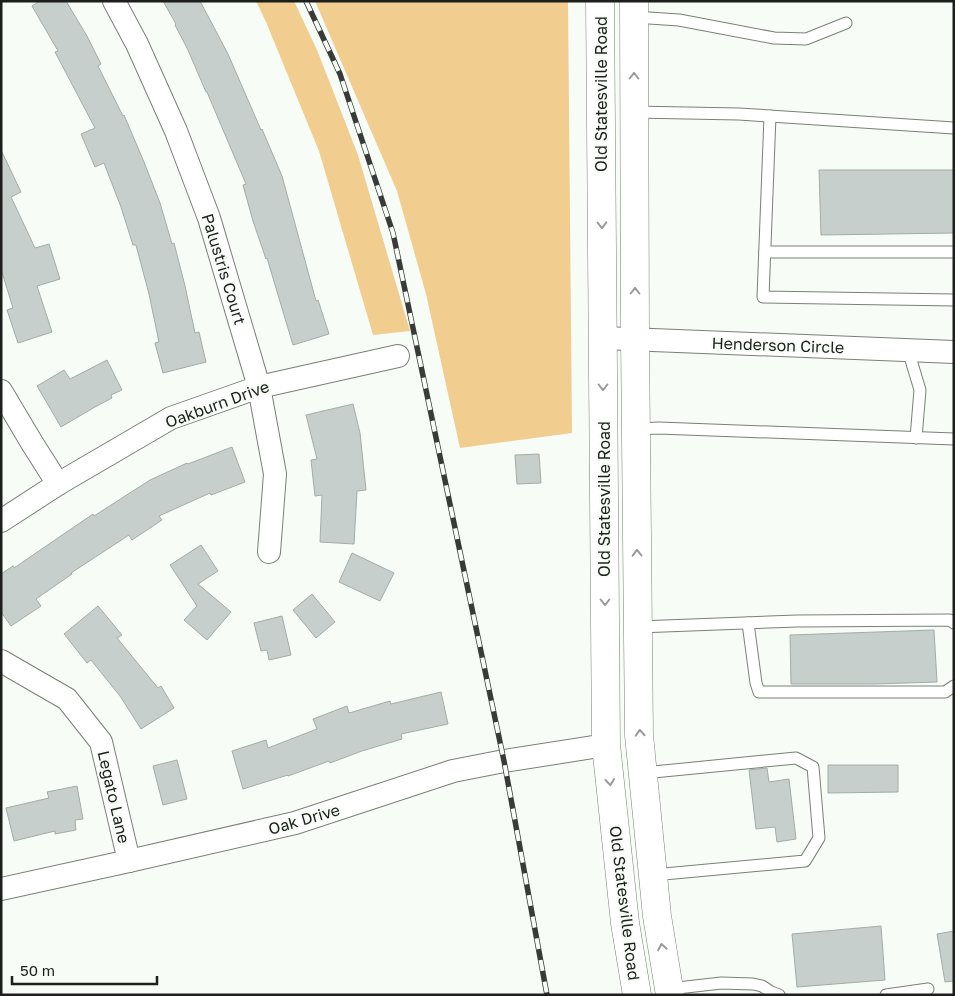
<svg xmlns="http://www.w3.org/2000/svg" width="955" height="996" viewBox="0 0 955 996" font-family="'Golos Text',sans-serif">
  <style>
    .green { fill: #f1cd8f }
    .building { fill: #c7cfcc; stroke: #a4aca9 }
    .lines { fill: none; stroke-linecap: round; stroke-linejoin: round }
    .lane-casing { stroke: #7a7f79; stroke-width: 13 }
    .street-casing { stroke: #7a7f79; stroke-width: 24 }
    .primary-casing { stroke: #7a7f79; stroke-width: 29 }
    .lane { stroke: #fff; stroke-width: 11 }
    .street { stroke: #fff; stroke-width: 22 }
    .primary { stroke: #fff; stroke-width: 28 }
    .rail-casing { stroke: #383b38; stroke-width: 5.5 }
    .rail { stroke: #f7fcf6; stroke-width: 4; stroke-dasharray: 11; stroke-linecap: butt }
    .oneway { stroke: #999a99 }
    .labels { text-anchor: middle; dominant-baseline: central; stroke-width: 4; stroke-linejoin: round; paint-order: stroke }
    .street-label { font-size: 16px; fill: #1d1f1d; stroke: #f7fcf6 }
  </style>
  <rect width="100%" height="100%" fill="#f7fcf6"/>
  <g class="green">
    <path d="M256 1H294L317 50 358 155 410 331 373 335 319 151 266 22Z"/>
    <path d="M315 1H568L572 433 460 448 426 294 397 191Z"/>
  </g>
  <g class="building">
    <path d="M40 1H66L87 36 101 64 98 66 123 116 124 115 144 162 160 203 172 244 174 243 185 286 195 333 199 332 206 362 163 373 155 343 159 342 149 294 136 245H133L121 207 104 163 95 167 81 134 95 128 55 52 58 51 32 6Z"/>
    <path d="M163 1H200L228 54 261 130 262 129 282 176 316 301 318 300 329 334 293 345 267 258 266 259 253 221 243 185 246 184 207 92H206L188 50 175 25 176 24Z"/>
    <path d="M1 150 21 192 11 197 35 248 49 244 60 279 37 286 52 332 18 343 7 310 13 308 1 269Z"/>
    <path d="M819 170H954V233L821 235Z"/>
    <path d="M107 360 122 390 111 395 112 398 95 407 61 427 37 386 64 370 70 379Z"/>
    <path d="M353 404 360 433 366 490 357 491 354 544 320 542 322 495 315 496 311 460 317 459 306 415Z"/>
    <path d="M232 447 245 482 211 495 210 493 159 516 162 520 132 540 129 535 71 573 72 574 36 599 41 606 11 626 1 612V574L13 566 14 568 93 514 94 516 150 480 187 463 188 464Z"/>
    <path d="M539 454 541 483 517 484 515 455Z"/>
    <path d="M201 545 218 571 198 584 231 612 207 640 184 620 197 606 170 565Z"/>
    <path d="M352 553 394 573 380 601 339 582Z"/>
    <path d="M312 594 335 622 316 638 293 610Z"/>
    <path d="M98 606 122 635 117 638 158 688 161 686 174 708 141 729 120 696 91 660 87 663 64 634Z"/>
    <path d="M282 616 291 655 269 660 267 650 261 651 254 623Z"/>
    <path d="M934 630 937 682 875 684H791L790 635Z"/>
    <path d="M441 692 448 724 401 734 402 739 362 751 330 763 329 761 288 776V775L243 789 232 751 266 740 268 748 317 729 313 719 347 706 349 713 390 701 391 704Z"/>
    <path d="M177 760 187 799 163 805 153 766Z"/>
    <path d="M828 765H898V792L828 793Z"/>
    <path d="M767 768 769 782 789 779 796 839 777 842 775 827 756 829 749 770Z"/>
    <path d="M77 786 83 819 75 820 76 830 55 834V831L14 841 6 808 49 798 47 792Z"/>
    <path d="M881 926 885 980 797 987 792 934Z"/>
    <path d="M954 931V981L945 982 937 934Z"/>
  </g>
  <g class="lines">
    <g class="lane-casing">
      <g id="lane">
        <path d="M634 17 679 20 774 38 806 39 846 23"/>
        <path d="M634 112 739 114 954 128"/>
        <path d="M770 116 763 297 954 300"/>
        <path d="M765 252H954"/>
        <path d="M908 350 920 390 916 438"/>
        <path d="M636 429 659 428 954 439"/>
        <path d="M748 623 756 683 759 692H945L954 686"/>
        <path d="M638 627 797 621 950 620 954 623"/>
        <path d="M643 773 796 758 813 767 819 838 805 861 653 875"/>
        <path d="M669 989 721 983 753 984 762 986 771 992 779 995"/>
        <path d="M886 995 928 989"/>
      </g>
    </g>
    <g class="street-casing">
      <g id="street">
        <path d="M114 1 137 44 176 131 209 218 259 387 275 474 269 552"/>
        <path d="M603 338 954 352"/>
        <path d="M1 391 32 443 58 484"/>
        <path d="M1 521 58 484 171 418 259 387 398 356"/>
        <path d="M1 661 67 699 101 742 129 861"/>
        <path d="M1 889 129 861 295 823 453 771 504 761 606 745"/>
      </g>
    </g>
    <g class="primary-casing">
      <g id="primary">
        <path d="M600 1 606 745 625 923 637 995"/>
        <path d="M634 1 635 339 639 735 657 916 670 995"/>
      </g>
    </g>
    <use href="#lane" class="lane"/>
    <use href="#street" class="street"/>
    <use href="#primary" class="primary"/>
    <g class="rail-casing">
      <path id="rail" d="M306 1 340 74 393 233 504 761 547 995"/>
    </g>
    <use href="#rail" class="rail"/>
  </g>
  <defs><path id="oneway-chevron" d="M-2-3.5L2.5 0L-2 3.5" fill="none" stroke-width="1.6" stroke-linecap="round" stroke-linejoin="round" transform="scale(1.25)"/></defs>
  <g class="oneway">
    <use href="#oneway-chevron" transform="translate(634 76) rotate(-90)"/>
    <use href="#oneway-chevron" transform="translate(602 225) rotate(89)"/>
    <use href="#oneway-chevron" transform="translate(635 291) rotate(-90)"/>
    <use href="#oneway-chevron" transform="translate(603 387) rotate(90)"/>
    <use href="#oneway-chevron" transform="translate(637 553) rotate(-91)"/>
    <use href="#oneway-chevron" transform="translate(605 602) rotate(90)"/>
    <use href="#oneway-chevron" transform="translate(640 733) rotate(-93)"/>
    <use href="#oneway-chevron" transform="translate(610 782) rotate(84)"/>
    <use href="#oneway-chevron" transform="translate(662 947) rotate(-100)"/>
  </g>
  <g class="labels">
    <g class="street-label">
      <text transform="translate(601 94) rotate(-90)">Old Statesville Road</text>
      <text transform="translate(224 269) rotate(73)">Palustris Court</text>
      <text transform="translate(778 345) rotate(2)">Henderson Circle</text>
      <text transform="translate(217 404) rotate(-20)">Oakburn Drive</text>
      <text transform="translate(604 499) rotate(-90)">Old Statesville Road</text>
      <text transform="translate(114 797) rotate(77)">Legato Lane</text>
      <text transform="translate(304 819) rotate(-16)">Oak Drive</text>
      <text transform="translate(625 903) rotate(83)">Old Statesville Road</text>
    </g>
  </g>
  <rect width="955" height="996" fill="none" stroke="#1d1f1d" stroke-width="5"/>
  <path d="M12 976v8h145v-8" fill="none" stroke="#1d1f1d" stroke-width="2.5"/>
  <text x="20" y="976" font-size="15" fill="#1d1f1d" stroke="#f7fcf6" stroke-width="4" paint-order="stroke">50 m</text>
</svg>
